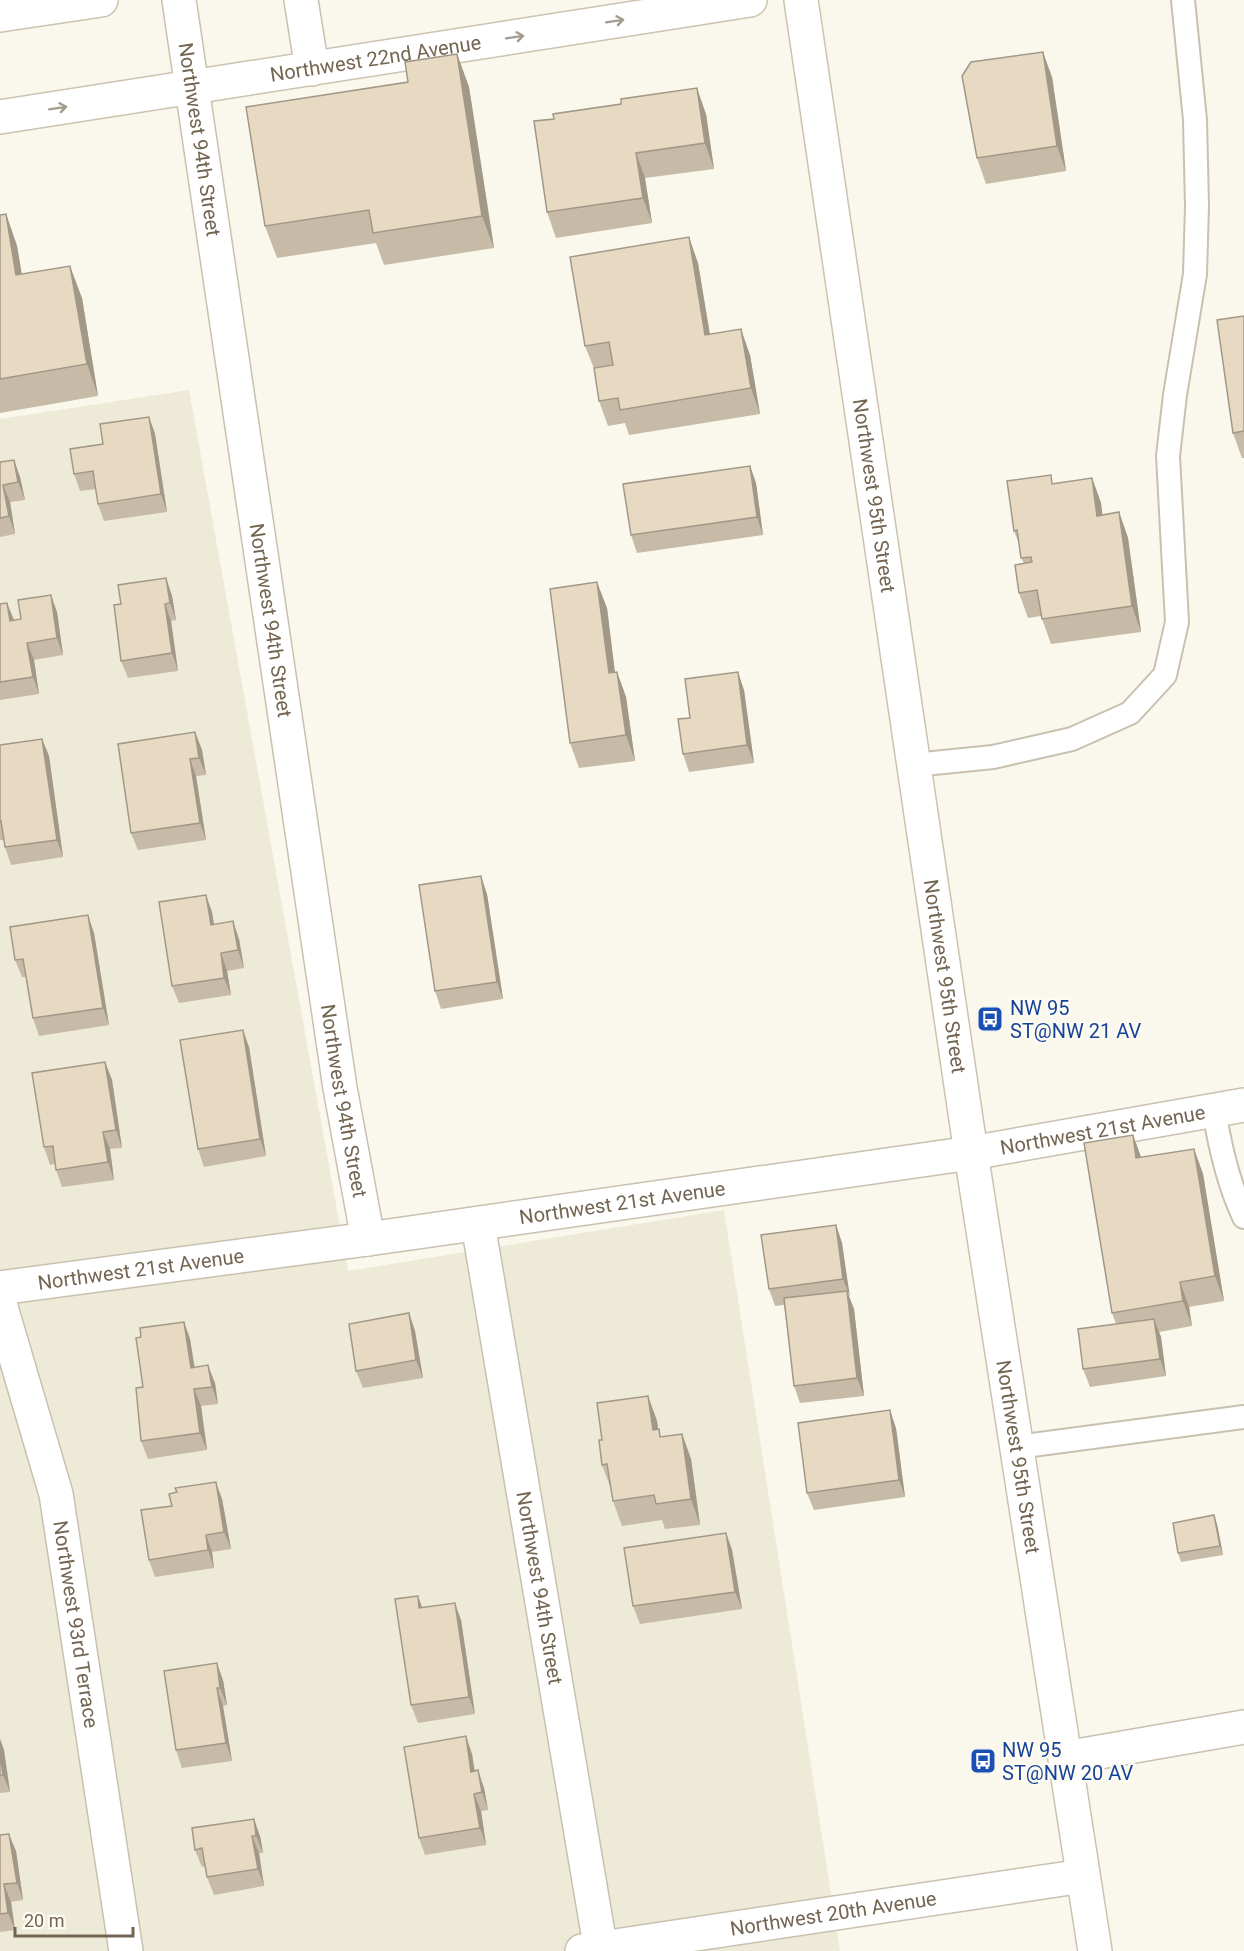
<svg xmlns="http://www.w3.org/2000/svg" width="1244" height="1951" viewBox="0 0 1244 1951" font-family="Roboto,sans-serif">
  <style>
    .residential { fill: #eeead8 }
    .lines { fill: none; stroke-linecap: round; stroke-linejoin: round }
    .lane-casing { stroke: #c9c0b0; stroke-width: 26 }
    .street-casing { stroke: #c9c0b0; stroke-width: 36 }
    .secondary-casing { stroke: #ccc2af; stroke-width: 36 }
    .lane { stroke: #fff; stroke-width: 22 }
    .street { stroke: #fff; stroke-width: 33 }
    .secondary { stroke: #fff; stroke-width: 33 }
    .wall { fill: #c7bba7 }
    .shaded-wall { fill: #a29888 }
    .building { fill: #e7d9c2; stroke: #a29888; stroke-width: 1.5 }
    .oneway { stroke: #a49b8f }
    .labels { text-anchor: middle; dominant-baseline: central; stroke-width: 5; stroke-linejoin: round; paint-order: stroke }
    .street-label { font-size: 20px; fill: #736552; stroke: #fdfbf2 }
    .transit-label { font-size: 20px; fill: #164399; stroke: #fdfbf2; text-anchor: start }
  </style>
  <rect width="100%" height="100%" fill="#faf8ec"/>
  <path class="residential" d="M189 390 348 1271 724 1210 840 1951H0V419Z"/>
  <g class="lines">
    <g class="lane-casing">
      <g id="lane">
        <path d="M914 765 993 757 1072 739 1130 713 1165 675 1177 622 1168 456 1175 395 1195 274 1197 206 1195 120 1183 0"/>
        <path d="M1214 1110C1220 1148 1228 1183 1244 1217"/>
        <path d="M1017 1447 1244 1417"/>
      </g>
    </g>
    <g class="street-casing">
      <g id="street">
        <path id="s1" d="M179 0 340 1088 368 1239"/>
        <path d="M301 0 312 69"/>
        <path id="s2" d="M478 1224 601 1951"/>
        <path id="s3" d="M0 1288 368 1239 971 1153 1244 1105"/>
        <path id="s4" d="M0 1304 56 1494 126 1951"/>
        <path d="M1065 1758 1244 1727"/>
        <path id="s5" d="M582 1951 1083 1876"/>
      </g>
    </g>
    <g class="secondary-casing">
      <g id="secondary">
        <path id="s6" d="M801 0 971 1153 1095 1951"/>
        <path d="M0 15 101 0"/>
        <path id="s7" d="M0 117 750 0"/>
      </g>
    </g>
    <use href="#lane" class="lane"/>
    <use href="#street" class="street"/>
    <use href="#secondary" class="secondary"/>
  </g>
  <g class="wall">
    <path d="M457 54 469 87 494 248 384 265 376 243 277 258 265 226 408 82Z"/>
    <path d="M1052 77 1066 171 986 184 977 158Z"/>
    <path d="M706 114 714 169 645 178 652 223 556 238 547 212 554 119Z"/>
    <path d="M6 214 17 246 22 274 82 298 98 396 0 413V215Z"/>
    <path d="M698 263 710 334 750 355 760 414 629 435 625 423 608 426 599 401 595 371 585 346Z"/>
    <path d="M1244 316V458H1242L1233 433Z"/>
    <path d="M149 417 155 434 167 512 104 521 98 504 96 489 80 491 74 474 103 444Z"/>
    <path d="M14 460 20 477 25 500 10 502 15 534 0 537V462Z"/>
    <path d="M750 466 756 483 763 535 637 553 631 535Z"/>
    <path d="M1092 478 1101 503 1102 515 1119 512 1128 538 1141 632 1051 644 1041 616 1028 618 1019 593 1024 563 1021 558 1020 546 1014 531 1054 483Z"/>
    <path d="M166 578 172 596 176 620 171 621 178 671 128 678 121 661V604Z"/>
    <path d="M0 604 14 620 57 612 63 655 34 660 39 694 0 700Z"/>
    <path d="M607 608 615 672H617L626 697 635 761 579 768 570 743Z"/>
    <path d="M744 690 754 763 689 772 683 754 690 718Z"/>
    <path d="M195 732 202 750 206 775 196 776 206 840 138 850 131 833Z"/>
    <path d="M42 739 49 756 63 857 11 865 5 847 4 840H0V745Z"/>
    <path d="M487 894 503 999 441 1009 435 991Z"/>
    <path d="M212 912 214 925 239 939 244 968 227 971 231 995 179 1003 172 986Z"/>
    <path d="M94 933 109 1025 39 1036 33 1018 26 977H22L15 960Z"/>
    <path d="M249 1047 266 1156 204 1167 198 1149Z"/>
    <path d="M105 1062 112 1080 122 1148 110 1149 114 1180 62 1187 56 1170 55 1164 50 1165 44 1147Z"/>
    <path d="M1133 1135 1141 1157 1194 1149 1203 1174 1224 1301 1189 1307 1192 1326 1159 1332 1161 1337 1166 1376 1090 1387 1083 1369 1116 1324 1112 1313Z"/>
    <path d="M836 1225 842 1243 849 1297 854 1309 864 1396 800 1403 794 1386 784 1305 775 1306 769 1289Z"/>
    <path d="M409 1313 415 1331 423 1378 363 1388 356 1371Z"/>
    <path d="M184 1322 190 1339 195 1368 215 1383 218 1404 201 1406 207 1450 148 1459 141 1441 143 1387 141 1337Z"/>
    <path d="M648 1396 657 1421 658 1429 661 1437 682 1434 691 1459 700 1525 665 1529 662 1520 622 1526 613 1501 611 1489 602 1465V1440Z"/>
    <path d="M896 1428 905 1497 814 1510 807 1493Z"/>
    <path d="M222 1499 231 1549 212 1552 214 1568 155 1577 149 1560Z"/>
    <path d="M1217 1524 1223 1555 1181 1562 1178 1553Z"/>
    <path d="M726 1533 732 1550 742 1609 640 1624 633 1606Z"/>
    <path d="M418 1596 422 1608 461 1620 475 1714 418 1723 411 1705Z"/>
    <path d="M164 1671 223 1680 227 1705 223 1706 232 1761 182 1768 176 1750Z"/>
    <path d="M0 1739 4 1750 10 1792 0 1793Z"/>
    <path d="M472 1754 475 1771 484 1788 488 1810 481 1811 486 1845 425 1855 419 1838Z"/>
    <path d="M192 1828 260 1836 263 1853H259L264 1886 214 1895 207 1877 205 1866 202 1867 195 1850Z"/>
    <path d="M0 1835 16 1851 23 1900 11 1902 15 1930 0 1932Z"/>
  </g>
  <g class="shaded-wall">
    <path d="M1043 52 1052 77 1066 171 1057 146Z"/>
    <path d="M457 54 469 87 494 248 482 216Z"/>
    <path d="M697 88 706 114 714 169 705 143Z"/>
    <path d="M636 153 645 178 652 223 643 198Z"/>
    <path d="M6 214 17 246 27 307 16 275Z"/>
    <path d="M689 237 698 263 714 360 705 335Z"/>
    <path d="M70 266 82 298 98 396 87 364Z"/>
    <path d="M741 329 750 355 760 414 751 388Z"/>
    <path d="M149 417 155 434 167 512 161 494Z"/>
    <path d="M14 460 20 477 25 500 18 482Z"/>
    <path d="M750 466 756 483 763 535 757 517Z"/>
    <path d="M1092 478 1101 503 1106 541 1097 516Z"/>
    <path d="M3 485 10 502 15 534 9 516Z"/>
    <path d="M1119 512 1128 538 1141 632 1132 606Z"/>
    <path d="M166 578 172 596 176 620 170 603Z"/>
    <path d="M597 582 607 608 618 698 609 673Z"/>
    <path d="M51 595 57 612 63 655 57 638Z"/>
    <path d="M7 603 14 620 10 621Z"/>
    <path d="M165 604 171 621 178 671 172 653Z"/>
    <path d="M27 643 34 660 39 694 33 677Z"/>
    <path d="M617 672 626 697 635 761 626 735Z"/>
    <path d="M738 672 744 690 754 763 747 745Z"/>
    <path d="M195 732 202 750 206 775 199 758Z"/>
    <path d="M42 739 49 756 63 857 57 840Z"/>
    <path d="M190 759 196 776 206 840 200 823Z"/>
    <path d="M481 876 487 894 503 999 497 982Z"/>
    <path d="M206 895 212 912 217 943 211 925Z"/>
    <path d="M88 915 94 933 109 1025 103 1008Z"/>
    <path d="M233 921 239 939 244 968 238 950Z"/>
    <path d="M221 953 227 971 231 995 224 978Z"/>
    <path d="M243 1030 249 1047 266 1156 260 1139Z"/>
    <path d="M105 1062 112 1080 122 1148 116 1130Z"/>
    <path d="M103 1132 110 1149 114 1180 108 1162Z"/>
    <path d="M1133 1135 1142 1160 1136 1158Z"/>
    <path d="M1194 1149 1203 1174 1224 1301 1215 1276Z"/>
    <path d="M836 1225 842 1243 850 1297 843 1279Z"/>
    <path d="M1180 1282 1189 1307 1192 1326 1183 1301Z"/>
    <path d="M847 1291 854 1309 864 1396 857 1378Z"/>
    <path d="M409 1313 415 1331 423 1378 416 1360Z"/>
    <path d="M1154 1319 1161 1337 1166 1376 1160 1359Z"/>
    <path d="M184 1322 190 1339 197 1386 191 1368Z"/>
    <path d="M208 1365 215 1383 218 1404 212 1387Z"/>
    <path d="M194 1389 201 1406 207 1450 200 1433Z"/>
    <path d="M648 1396 657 1421 662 1455 653 1430Z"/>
    <path d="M890 1410 896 1428 905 1497 899 1480Z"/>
    <path d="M682 1434 691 1459 700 1525 691 1499Z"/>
    <path d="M216 1482 222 1499 231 1549 224 1532Z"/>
    <path d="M1214 1515 1217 1524 1223 1555 1220 1546Z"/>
    <path d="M726 1533 732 1550 742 1609 735 1592Z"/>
    <path d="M206 1535 212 1552 214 1568 208 1550Z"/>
    <path d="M418 1596 424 1613 419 1608Z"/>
    <path d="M455 1603 461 1620 475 1714 469 1697Z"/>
    <path d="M217 1663 223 1680 227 1705 220 1688Z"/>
    <path d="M217 1688 223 1706 232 1761 226 1743Z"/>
    <path d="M466 1736 472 1754 477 1789 471 1772Z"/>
    <path d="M0 1739 4 1750 10 1792 3 1775 0 1751Z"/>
    <path d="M478 1770 484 1788 488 1810 482 1792Z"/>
    <path d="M474 1794 481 1811 486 1845 480 1828Z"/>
    <path d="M254 1819 260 1836 263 1853 256 1836Z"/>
    <path d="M9 1834 16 1851 23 1900 17 1883Z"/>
    <path d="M252 1836 259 1853 264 1886 258 1869Z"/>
    <path d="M4 1884 11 1902 15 1930 8 1913Z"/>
  </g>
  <g class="building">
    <path d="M1043 52 1057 146 977 158 962 76 971 62Z"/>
    <path d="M457 54 482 216 373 233 369 210 265 226 246 107 408 82 405 62Z"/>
    <path d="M697 88 705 143 636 153 643 198 547 212 534 121 554 119 553 114 621 104V99Z"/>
    <path d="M6 214 16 275 70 266 87 364 0 379V215Z"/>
    <path d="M689 237 705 335 741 329 751 388 620 410 618 398 599 401 594 368 613 365 609 342 585 346 570 257Z"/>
    <path d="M1244 316V431L1233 433 1217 320Z"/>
    <path d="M149 417 161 494 98 504 93 471 74 474 70 449 103 444 100 424Z"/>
    <path d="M14 460 18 482 3 485 9 516 0 518V462Z"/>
    <path d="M750 466 757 517 631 535 623 484Z"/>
    <path d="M1051 475 1052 484 1092 478 1097 516 1119 512 1132 606 1042 619 1037 590 1019 593 1015 565 1032 562 1031 557 1021 558 1017 530 1014 531 1007 481Z"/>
    <path d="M166 578 170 603 165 604 172 653 121 661 114 605 121 604 118 585Z"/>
    <path d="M597 582 609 673 617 672 626 735 570 743 550 589Z"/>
    <path d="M51 595 57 638 27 643 33 677 0 682V604L7 603 10 621 21 619 18 600Z"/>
    <path d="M738 672 747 745 683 754 678 719 690 718 685 679Z"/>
    <path d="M195 732 199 758 190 759 200 823 131 833 118 744Z"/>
    <path d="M42 739 57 840 5 847 1 821 0 822V745Z"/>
    <path d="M481 876 497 982 435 991 419 885Z"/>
    <path d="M206 895 211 925 233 921 238 950 221 953 224 978 172 986 159 902Z"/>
    <path d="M88 915 103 1008 33 1018 23 959 15 960 10 927Z"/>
    <path d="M243 1030 260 1139 198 1149 180 1040Z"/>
    <path d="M105 1062 116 1130 103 1132 108 1162 56 1170 53 1146 44 1147 32 1073Z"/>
    <path d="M1133 1135 1136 1158 1194 1149 1215 1276 1180 1282 1183 1301 1112 1313 1084 1143Z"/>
    <path d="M836 1225 843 1279 769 1289 761 1235Z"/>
    <path d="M847 1291 857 1378 794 1386 784 1298Z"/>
    <path d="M409 1313 416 1360 356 1371 349 1324Z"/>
    <path d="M1154 1319 1160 1359 1083 1369 1078 1329Z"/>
    <path d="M184 1322 191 1368 208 1365 212 1387 194 1389 200 1433 141 1441 136 1388 143 1387 136 1338 141 1337 140 1328Z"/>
    <path d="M648 1396 653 1430 659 1429 660 1437 682 1434 691 1499 656 1504 654 1495 613 1501 607 1464 602 1465 599 1440H602L597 1403Z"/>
    <path d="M890 1410 899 1480 807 1493 798 1423Z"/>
    <path d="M216 1482 224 1532 206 1535 208 1550 149 1560 141 1510 172 1506 169 1494 177 1492 175 1488Z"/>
    <path d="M1214 1515 1220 1546 1178 1553 1173 1523Z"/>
    <path d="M726 1533 735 1592 633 1606 624 1548Z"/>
    <path d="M418 1596 419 1608 455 1603 469 1697 411 1705 395 1599Z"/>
    <path d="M217 1663 220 1688H217L226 1743 176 1750 164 1671Z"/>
    <path d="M466 1736 471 1772 478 1770 482 1792 474 1794 480 1828 419 1838 404 1747Z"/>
    <path d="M0 1751 3 1775H0Z"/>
    <path d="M254 1819 256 1836H252L258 1869 207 1877 202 1848 195 1850 192 1828Z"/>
    <path d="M9 1834 17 1883 4 1884 8 1913 0 1914V1835Z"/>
  </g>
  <defs><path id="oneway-shaft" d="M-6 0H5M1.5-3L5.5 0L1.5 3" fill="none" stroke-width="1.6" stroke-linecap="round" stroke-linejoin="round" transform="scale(1.5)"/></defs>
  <g class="oneway">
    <use href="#oneway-shaft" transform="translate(615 21) rotate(-9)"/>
    <use href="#oneway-shaft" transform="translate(515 37) rotate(-9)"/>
    <use href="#oneway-shaft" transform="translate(58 108) rotate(-9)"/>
  </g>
  <defs>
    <g id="bus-square" transform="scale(1.35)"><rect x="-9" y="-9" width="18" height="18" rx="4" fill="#1a4fb4" stroke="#fdfbf2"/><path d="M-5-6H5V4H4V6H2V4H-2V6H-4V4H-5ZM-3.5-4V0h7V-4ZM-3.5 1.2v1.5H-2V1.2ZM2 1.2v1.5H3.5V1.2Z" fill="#fff"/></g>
  </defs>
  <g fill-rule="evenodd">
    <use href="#bus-square" x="990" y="1019"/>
    <use href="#bus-square" x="983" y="1761"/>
  </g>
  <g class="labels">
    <g class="street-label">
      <text stroke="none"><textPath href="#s7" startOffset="380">Northwest 22nd Avenue</textPath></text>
      <text stroke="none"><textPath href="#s1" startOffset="141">Northwest 94th Street</textPath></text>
      <text stroke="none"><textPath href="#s6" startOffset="501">Northwest 95th Street</textPath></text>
      <text stroke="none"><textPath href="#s1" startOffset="627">Northwest 94th Street</textPath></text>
      <text stroke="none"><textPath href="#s6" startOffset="987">Northwest 95th Street</textPath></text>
      <text stroke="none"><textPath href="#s1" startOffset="1113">Northwest 94th Street</textPath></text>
      <text stroke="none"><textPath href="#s3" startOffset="1114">Northwest 21st Avenue</textPath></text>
      <text stroke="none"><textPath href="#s3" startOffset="628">Northwest 21st Avenue</textPath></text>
      <text stroke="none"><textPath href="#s3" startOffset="142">Northwest 21st Avenue</textPath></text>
      <text stroke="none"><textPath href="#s6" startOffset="1473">Northwest 95th Street</textPath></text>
      <text stroke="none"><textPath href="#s2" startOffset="369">Northwest 94th Street</textPath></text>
      <text stroke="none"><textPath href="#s4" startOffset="330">Northwest 93rd Terrace</textPath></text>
      <text stroke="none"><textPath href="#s5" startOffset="254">Northwest 20th Avenue</textPath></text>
    </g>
    <g class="transit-label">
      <text x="1010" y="1008">NW 95<tspan x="1010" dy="23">ST@NW 21 AV</tspan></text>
      <text x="1002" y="1750">NW 95<tspan x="1002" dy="23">ST@NW 20 AV</tspan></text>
    </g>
  </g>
  <path d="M15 1927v9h118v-9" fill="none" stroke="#736552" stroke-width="3"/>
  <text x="24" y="1927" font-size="18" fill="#736552" stroke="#fdfbf2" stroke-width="4.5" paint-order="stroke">20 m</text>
</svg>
